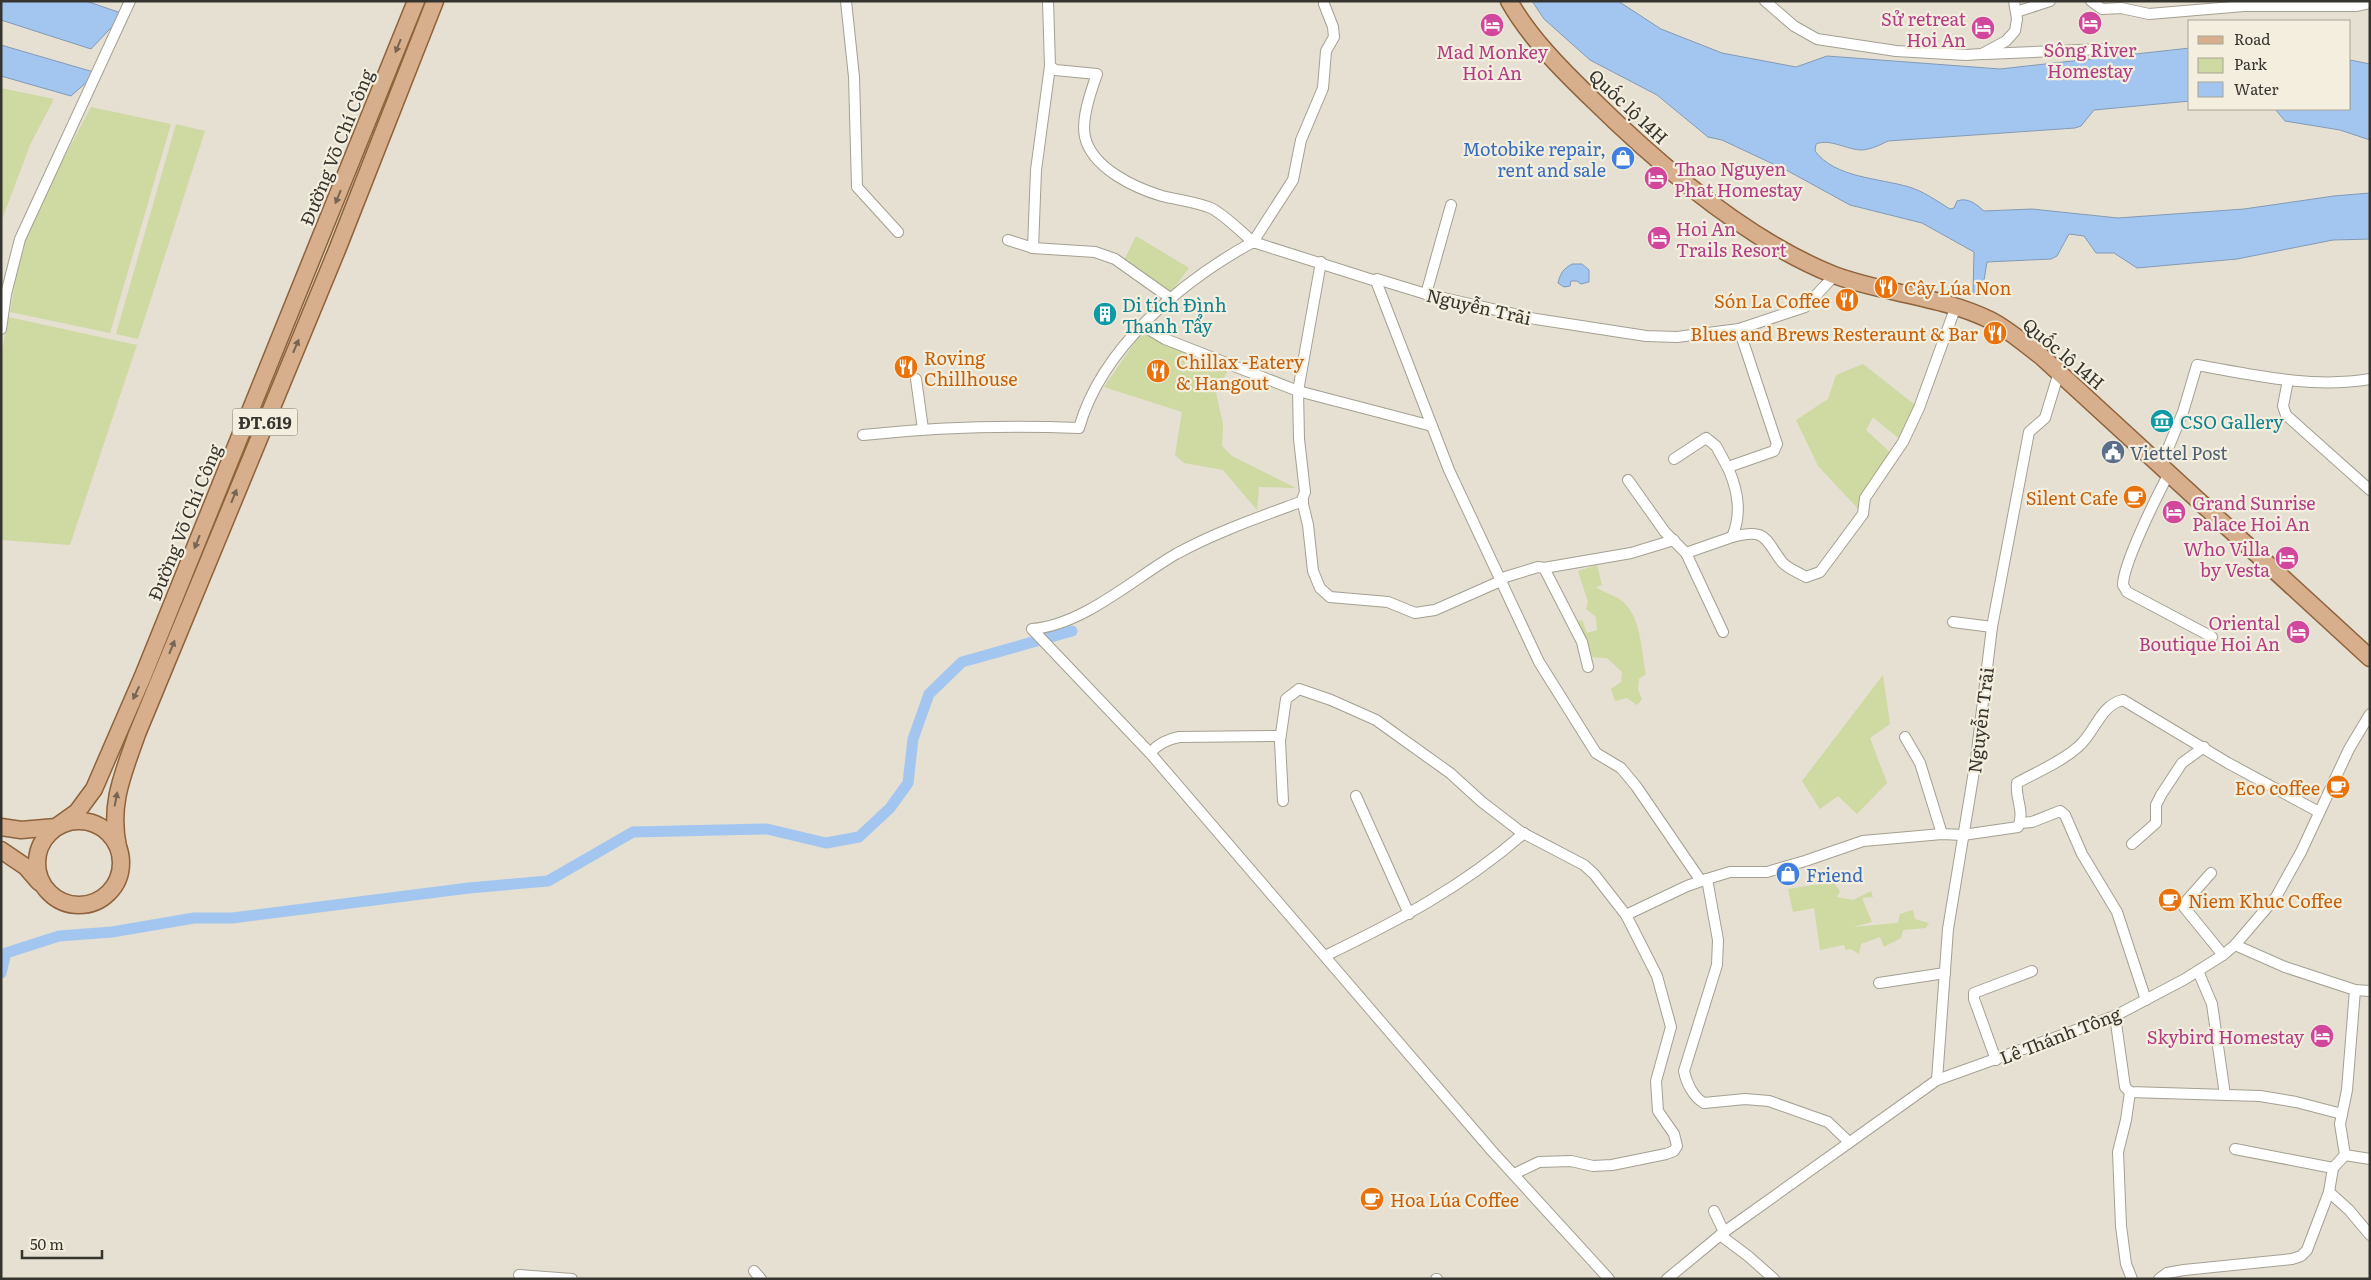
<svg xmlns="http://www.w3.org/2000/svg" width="2371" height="1280" viewBox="0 0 2371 1280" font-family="Literata,serif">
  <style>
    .green { fill: #cfd9a2 }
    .water { fill: #a3c6f1; stroke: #829ab6 }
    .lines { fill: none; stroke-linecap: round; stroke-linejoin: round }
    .canal { stroke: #a3c6f1; stroke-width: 11 }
    .street-casing { stroke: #a4a091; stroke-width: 12 }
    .primary-casing { stroke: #8e623a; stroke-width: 19 }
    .street { stroke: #fff; stroke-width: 10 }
    .primary { stroke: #d8af8c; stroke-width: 16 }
    .oneway { fill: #776554 }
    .labels { text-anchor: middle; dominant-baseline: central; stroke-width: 4.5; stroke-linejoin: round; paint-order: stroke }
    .shield { fill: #f3eede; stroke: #6f6c63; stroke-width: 1 }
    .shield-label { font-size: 16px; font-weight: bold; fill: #36342e }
    .hotel-label { font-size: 18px; fill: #b23c85; stroke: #f3eede; text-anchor: end }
    .street-label { font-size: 18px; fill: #36342e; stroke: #f3eede }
    .shop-label { font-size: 18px; fill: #366cbe; stroke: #f3eede; text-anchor: end }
    .food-label { font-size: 18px; fill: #c56008; stroke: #f3eede; text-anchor: start }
    .culture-label { font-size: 18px; fill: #0d838f; stroke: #f3eede; text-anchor: start }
    .service-label { font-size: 18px; fill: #4e5e75; stroke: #f3eede; text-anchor: start }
  </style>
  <rect width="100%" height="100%" fill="#e5e0d1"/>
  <g class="green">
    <path d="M1 88 54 99 30 145 1 222Z"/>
    <path d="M91 107 171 124 110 333 10 312 23 235Z"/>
    <path d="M176 124 205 131 138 339 116 334Z"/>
    <path d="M1136 236 1189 268 1170 293 1123 262Z"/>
    <path d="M8 317 137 345 70 545 1 540V357Z"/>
    <path d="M1144 329 1231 364 1216 393 1223 424 1222 446 1232 456 1296 488 1259 487 1257 510 1223 470 1184 463 1175 455 1182 412 1104 387Z"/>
    <path d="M1863 364 1919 408 1903 442 1873 417 1866 430 1894 456 1863 514 1818 466 1796 420 1828 399 1836 375Z"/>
    <path d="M1597 565 1602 585 1596 587C1604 593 1614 595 1621 600 1642 617 1641 651 1646 674L1639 679 1638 690 1642 699 1637 705 1627 698 1615 701 1611 689 1621 682 1622 672 1607 658 1587 657 1572 623 1582 620 1587 633 1597 630 1596 617 1586 609 1588 602 1578 571Z"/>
    <path d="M1883 675 1890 724 1870 738 1887 783 1857 814 1838 796 1820 809 1802 781Z"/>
    <path d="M1833 882 1840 891 1837 897 1853 900 1871 891 1873 897 1862 898 1872 922 1853 927 1898 923 1900 914 1913 910 1915 919 1929 923 1926 928 1903 930 1901 938 1884 947 1880 937 1861 944 1859 954 1851 949 1846 950 1844 945 1820 950 1814 908 1793 912 1788 889Z"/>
  </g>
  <g class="water">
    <path d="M1 1H86L124 14 91 49 1 20Z"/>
    <path d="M1532 1H1618L1661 29 1722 53 1796 67 1827 56 2000 69 2190 48V101L2094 110 2081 126 2075 128 1888 141C1880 145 1872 149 1862 150 1847 150 1830 138 1816 144L1815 151C1835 178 1879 178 1909 187 1923 191 1937 201 1950 209L1954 208 1957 201C1968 197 1976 204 1984 211L2032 209 2118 218 2244 209 2334 196 2370 193V239L2333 240 2237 259 2137 268 2114 253H2096L2084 236 2069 234 2057 256 2051 259 1987 262 1982 292 1973 293 1974 252 1922 223 1850 205 1788 171 1722 140 1708 137 1657 95 1590 60 1544 19Z"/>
    <path d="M1 45 97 73 71 96 1 76Z"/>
    <path d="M2350 60 2370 64V140L2340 130 2285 121 2275 109H2350Z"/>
    <path d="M1572 264H1582L1589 270V282L1581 284 1577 281H1571L1570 286 1564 287 1558 283C1560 274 1563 269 1572 264Z"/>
  </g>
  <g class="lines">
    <path class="canal" d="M1 973 6 953 59 936 112 932 194 918H232L469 888 548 881 633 832 767 829 826 843 859 837 890 808 908 783 913 739 929 694 962 662 1072 631"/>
    <g class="street-casing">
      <g id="street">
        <path d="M846 1 854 77 857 187 898 232"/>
        <path d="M1048 1 1050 66 1055 70 1097 74C1091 91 1081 119 1085 137 1092 168 1135 188 1162 196 1178 200 1196 202 1211 208 1226 216 1240 231 1253 242L1293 180 1301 140 1323 88 1326 51 1334 37 1333 27 1324 4"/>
        <path d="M1765 1 1794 26 1817 39 1896 51 1966 55 1982 54 2006 41 2015 31 2017 19 2014 1"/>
        <path d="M2091 1 2102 9 2121 8 2149 14 2244 6H2357L2370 3"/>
        <path d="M2016 12 2050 1"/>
        <path d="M1985 54 2102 49"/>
        <path d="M1008 240 1033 248 1095 252 1115 259 1170 298"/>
        <path d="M1033 248 1036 170 1050 66"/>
        <path d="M1321 262 1298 391 1299 439 1305 492 1302 500 1308 525 1313 571 1320 588 1330 597 1388 602 1415 613 1435 610 1503 580"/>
        <path d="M1376 281 1449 470 1539 662 1596 753 1621 768 1636 786 1701 881"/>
        <path d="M1426 294 1451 205"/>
        <path d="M1143 326 1165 339 1298 391 1432 426"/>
        <path d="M1 329 6 294 20 239 130 1"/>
        <path d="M916 379 923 429"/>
        <path d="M2288 380 2283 406 2286 415 2370 490"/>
        <path d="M863 435C936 427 1007 425 1079 428 1102 347 1182 281 1253 242L1376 281 1377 279 1426 294 1536 319 1646 336 1677 337 1739 329 1805 307 1835 275"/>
        <path d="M1674 459 1706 438 1716 446 1729 470"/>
        <path d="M2160 468 2183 412 2197 365C2254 375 2312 389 2370 379"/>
        <path d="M2168 475C2157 496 2123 564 2123 585L2127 592 2212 637"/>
        <path d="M1628 480 1665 532 1686 553 1723 632"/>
        <path d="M1303 501C1260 517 1216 532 1176 554 1133 579 1083 625 1032 629L1150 753 1492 1151 1609 1279"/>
        <path d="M1732 537C1767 528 1764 538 1782 562 1788 569 1798 572 1806 577L1820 572 1863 514 1865 498 1903 442 1919 408 1956 306"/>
        <path d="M1686 553 1732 537C1742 514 1738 492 1729 470L1731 466 1774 451 1777 444 1739 329"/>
        <path d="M1544 568 1582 642 1588 667"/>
        <path d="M1502 578 1538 567 1544 568 1631 553 1674 540"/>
        <path d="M1953 622 1992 627"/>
        <path d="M1905 737 1920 763 1942 834"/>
        <path d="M1150 753C1157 745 1168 739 1179 737L1280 736"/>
        <path d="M1356 796 1409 914"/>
        <path d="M1283 801 1280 741 1286 699 1299 689 1331 700 1376 720 1450 773 1482 802 1521 832 1584 865 1594 874 1626 915 1657 976 1671 1027 1656 1081 1658 1111 1674 1134 1677 1146 1674 1151 1666 1154 1612 1165 1593 1166 1571 1161 1539 1162 1514 1174"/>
        <path d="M2020 823 2032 822 2060 811 2065 815 2082 854 2117 912 2146 1000"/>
        <path d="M2132 844 2156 823V805L2161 795 2182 763 2204 747"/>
        <path d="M2211 873 2188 899 2184 907 2223 955"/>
        <path d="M1707 879 1718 940 1717 965 1684 1071C1686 1082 1693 1097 1704 1103L1745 1099 1769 1101 1828 1122 1849 1142"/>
        <path d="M1626 915 1687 886 1707 879 1730 872H1767L1805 861 1863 841 1942 834 1963 835 2018 827C2025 811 2015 799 2017 783 2037 772 2061 762 2078 747 2095 733 2100 705 2123 700L2228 763 2319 812"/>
        <path d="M2235 945 2285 967 2355 990 2370 991"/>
        <path d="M1325 956C1399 920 1461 888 1524 833"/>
        <path d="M2198 971 2212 1004 2225 1095"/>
        <path d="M1879 983 1945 973"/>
        <path d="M2115 1016 2125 1087 2130 1092 2260 1096 2296 1102 2342 1114"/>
        <path d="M1996 1060 1974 999V993L2032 971"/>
        <path d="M1937 1080 1948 929 1976 759 1992 627 2029 432 2045 418 2059 372"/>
        <path d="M2130 1092 2126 1120 2118 1152 2121 1226 2126 1264 2132 1279"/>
        <path d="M2235 1149 2333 1168"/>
        <path d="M2345 1155 2370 1159"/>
        <path d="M2329 1192 2349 1210 2370 1235"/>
        <path d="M1714 1211 1724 1232"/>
        <path d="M1720 1235 1748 1256 1774 1279"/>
        <path d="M754 1271 761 1279"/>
        <path d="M519 1275 572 1279"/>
        <path d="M1436 1279H1437"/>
        <path d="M1667 1279 1724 1232 1937 1080 2115 1016 2185 979 2223 955 2235 945 2276 897 2301 852 2349 749 2370 714"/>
        <path d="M2159 1279 2167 1273 2184 1270 2292 1259 2301 1256 2307 1250 2329 1192 2333 1168 2345 1155 2340 1124 2347 1090 2355 990"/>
      </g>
    </g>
    <g class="primary-casing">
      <g id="primary">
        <path d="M1509 1C1530 38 1561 69 1592 99 1659 165 1746 240 1834 275 1885 294 1941 296 1990 320 2008 329 2026 345 2042 357L2370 658"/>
        <circle cx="79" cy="863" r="42"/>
        <path d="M1 827 21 830 56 827 77 812 94 789 143 676 416 1"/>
        <path d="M118 847C109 804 123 774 137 734L337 250 435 1"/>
        <path d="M1 850 26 867 39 882"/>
      </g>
    </g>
    <use href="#street" class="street"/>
    <use href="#primary" class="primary"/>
  </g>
  <defs><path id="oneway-solid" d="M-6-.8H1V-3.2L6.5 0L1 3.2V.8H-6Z" transform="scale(1.25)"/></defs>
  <g class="oneway">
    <use href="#oneway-solid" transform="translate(398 46) rotate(112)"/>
    <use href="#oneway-solid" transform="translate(338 197) rotate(112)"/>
    <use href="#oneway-solid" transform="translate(296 346) rotate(-67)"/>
    <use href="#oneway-solid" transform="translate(234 496) rotate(-68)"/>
    <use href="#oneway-solid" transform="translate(197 542) rotate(112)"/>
    <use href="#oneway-solid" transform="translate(172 647) rotate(-68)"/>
    <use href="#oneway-solid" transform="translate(136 693) rotate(115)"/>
    <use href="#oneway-solid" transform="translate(116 799) rotate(-79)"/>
  </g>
  <defs>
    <g id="hotel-disc" transform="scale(1.25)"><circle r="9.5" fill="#d1479c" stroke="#f3eede"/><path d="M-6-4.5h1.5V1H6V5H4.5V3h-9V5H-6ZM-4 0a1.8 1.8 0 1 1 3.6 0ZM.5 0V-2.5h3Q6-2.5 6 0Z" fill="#fff"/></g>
    <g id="shop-disc" transform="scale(1.25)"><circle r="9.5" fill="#3f7fe0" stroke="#f3eede"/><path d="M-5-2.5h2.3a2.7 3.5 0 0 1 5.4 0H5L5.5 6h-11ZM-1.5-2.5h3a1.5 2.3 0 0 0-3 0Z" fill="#fff"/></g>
    <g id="restaurant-disc" transform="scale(1.25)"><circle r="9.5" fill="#e8710a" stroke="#f3eede"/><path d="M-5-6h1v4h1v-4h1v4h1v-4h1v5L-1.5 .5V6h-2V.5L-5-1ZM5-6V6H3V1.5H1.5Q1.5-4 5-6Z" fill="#fff"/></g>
    <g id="building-disc" transform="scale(1.25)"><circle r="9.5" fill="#0f9aa8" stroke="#f3eede"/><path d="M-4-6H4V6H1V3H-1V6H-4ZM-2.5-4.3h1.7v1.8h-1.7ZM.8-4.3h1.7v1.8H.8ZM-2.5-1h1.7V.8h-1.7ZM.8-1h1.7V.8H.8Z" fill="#fff"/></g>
    <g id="museum-disc" transform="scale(1.25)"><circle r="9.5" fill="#0f9aa8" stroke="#f3eede"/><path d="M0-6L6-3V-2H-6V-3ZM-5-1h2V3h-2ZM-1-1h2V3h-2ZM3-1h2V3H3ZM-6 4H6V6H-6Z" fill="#fff"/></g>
    <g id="civic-disc" transform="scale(1.25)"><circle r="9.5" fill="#5c6f8a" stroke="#f3eede"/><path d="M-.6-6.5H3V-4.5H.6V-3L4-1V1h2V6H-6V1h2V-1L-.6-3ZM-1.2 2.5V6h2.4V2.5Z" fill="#fff"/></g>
    <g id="cafe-disc" transform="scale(1.25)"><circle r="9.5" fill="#e8710a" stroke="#f3eede"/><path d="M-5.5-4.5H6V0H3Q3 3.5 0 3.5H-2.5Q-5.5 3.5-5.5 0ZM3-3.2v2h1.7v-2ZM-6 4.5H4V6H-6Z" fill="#fff"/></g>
  </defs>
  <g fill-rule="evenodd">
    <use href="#hotel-disc" x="2090" y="23"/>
    <use href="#hotel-disc" x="1492" y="25"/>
    <use href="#hotel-disc" x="1983" y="28"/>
    <use href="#shop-disc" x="1623" y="158"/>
    <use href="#hotel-disc" x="1656" y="178"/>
    <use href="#hotel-disc" x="1659" y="238"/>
    <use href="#restaurant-disc" x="1886" y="287"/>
    <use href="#restaurant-disc" x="1847" y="300"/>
    <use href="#building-disc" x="1105" y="314"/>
    <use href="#restaurant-disc" x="1995" y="333"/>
    <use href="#restaurant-disc" x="906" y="367"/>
    <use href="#restaurant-disc" x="1158" y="371"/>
    <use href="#museum-disc" x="2162" y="421"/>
    <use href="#civic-disc" x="2113" y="452"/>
    <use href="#cafe-disc" x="2135" y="497"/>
    <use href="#hotel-disc" x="2174" y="512"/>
    <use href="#hotel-disc" x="2287" y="558"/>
    <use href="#hotel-disc" x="2298" y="632"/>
    <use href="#cafe-disc" x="2338" y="787"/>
    <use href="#shop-disc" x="1788" y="874"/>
    <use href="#cafe-disc" x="2170" y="900"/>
    <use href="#hotel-disc" x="2322" y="1036"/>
    <use href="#cafe-disc" x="1372" y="1199"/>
  </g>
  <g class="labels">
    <rect class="shield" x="232.5" y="408.5" width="65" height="27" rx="4"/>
    <g class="shield-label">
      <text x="265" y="422">ĐT.619</text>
    </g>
    <g class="hotel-label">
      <text x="1966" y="18">Sử retreat<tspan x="1966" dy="21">Hoi An</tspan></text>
      <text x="2090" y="49" text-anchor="middle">Sông River<tspan x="2090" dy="21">Homestay</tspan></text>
      <text x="1492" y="51" text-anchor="middle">Mad Monkey<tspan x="1492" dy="21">Hoi An</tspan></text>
      <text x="1674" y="168" text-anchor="start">Thao Nguyen<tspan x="1674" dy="21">Phat Homestay</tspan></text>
      <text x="1676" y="228" text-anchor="start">Hoi An<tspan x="1676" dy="21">Trails Resort</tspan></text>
      <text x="2192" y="502" text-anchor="start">Grand Sunrise<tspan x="2192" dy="21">Palace Hoi An</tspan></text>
      <text x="2270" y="548">Who Villa<tspan x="2270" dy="21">by Vesta</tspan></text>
      <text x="2280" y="622">Oriental<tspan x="2280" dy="21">Boutique Hoi An</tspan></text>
      <text x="2304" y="1036">Skybird Homestay</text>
    </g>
    <g class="street-label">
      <text transform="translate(1629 106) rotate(43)">Quốc lộ 14H</text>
      <text transform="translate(336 147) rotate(-68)">Đường Võ Chí Công</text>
      <text transform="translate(1479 306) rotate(13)">Nguyễn Trãi</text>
      <text transform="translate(2064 353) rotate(40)">Quốc lộ 14H</text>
      <text transform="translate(184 522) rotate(-68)">Đường Võ Chí Công</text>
      <text transform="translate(1980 720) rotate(-83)">Nguyễn Trãi</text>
      <text transform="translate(2060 1035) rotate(-21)">Lê Thánh Tông</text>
    </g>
    <g class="shop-label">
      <text x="1606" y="148">Motobike repair,<tspan x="1606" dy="21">rent and sale</tspan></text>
      <text x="1806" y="874" text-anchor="start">Friend</text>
    </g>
    <g class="food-label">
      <text x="1904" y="287">Cây Lúa Non</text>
      <text x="1830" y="300" text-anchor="end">Són La Coffee</text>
      <text x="1978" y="333" text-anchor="end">Blues and Brews Resteraunt &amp; Bar</text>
      <text x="924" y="357">Roving<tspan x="924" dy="21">Chillhouse</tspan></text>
      <text x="1176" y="361">Chillax -Eatery<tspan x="1176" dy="21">&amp; Hangout</tspan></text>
      <text x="2118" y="497" text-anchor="end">Silent Cafe</text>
      <text x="2320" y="787" text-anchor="end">Eco coffee</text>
      <text x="2188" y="900">Niem Khuc Coffee</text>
      <text x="1390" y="1199">Hoa Lúa Coffee</text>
    </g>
    <g class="culture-label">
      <text x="1122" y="304">Di tích Đình<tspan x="1122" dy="21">Thanh Tẩy</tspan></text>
      <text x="2180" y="421">CSO Gallery</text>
    </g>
    <g class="service-label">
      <text x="2130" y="452">Viettel Post</text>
    </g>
  </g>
  <rect width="2371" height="1280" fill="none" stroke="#36342e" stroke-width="5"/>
  <rect x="2188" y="20" width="162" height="90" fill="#f3eede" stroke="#a7a498"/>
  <rect x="2198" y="36" width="25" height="8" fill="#d8af8c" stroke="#a7a498"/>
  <text x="2234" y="45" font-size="15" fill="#36342e">Road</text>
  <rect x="2198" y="58" width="25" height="15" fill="#cfd9a2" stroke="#a7a498"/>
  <text x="2234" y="70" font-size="15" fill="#36342e">Park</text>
  <rect x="2198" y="82" width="25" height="15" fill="#a3c6f1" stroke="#a7a498"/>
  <text x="2234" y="95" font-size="15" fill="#36342e">Water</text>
  <path d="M22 1250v8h80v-8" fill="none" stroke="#36342e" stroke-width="2.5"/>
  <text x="30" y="1250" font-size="15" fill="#36342e" stroke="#f3eede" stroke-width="4" paint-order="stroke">50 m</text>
</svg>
